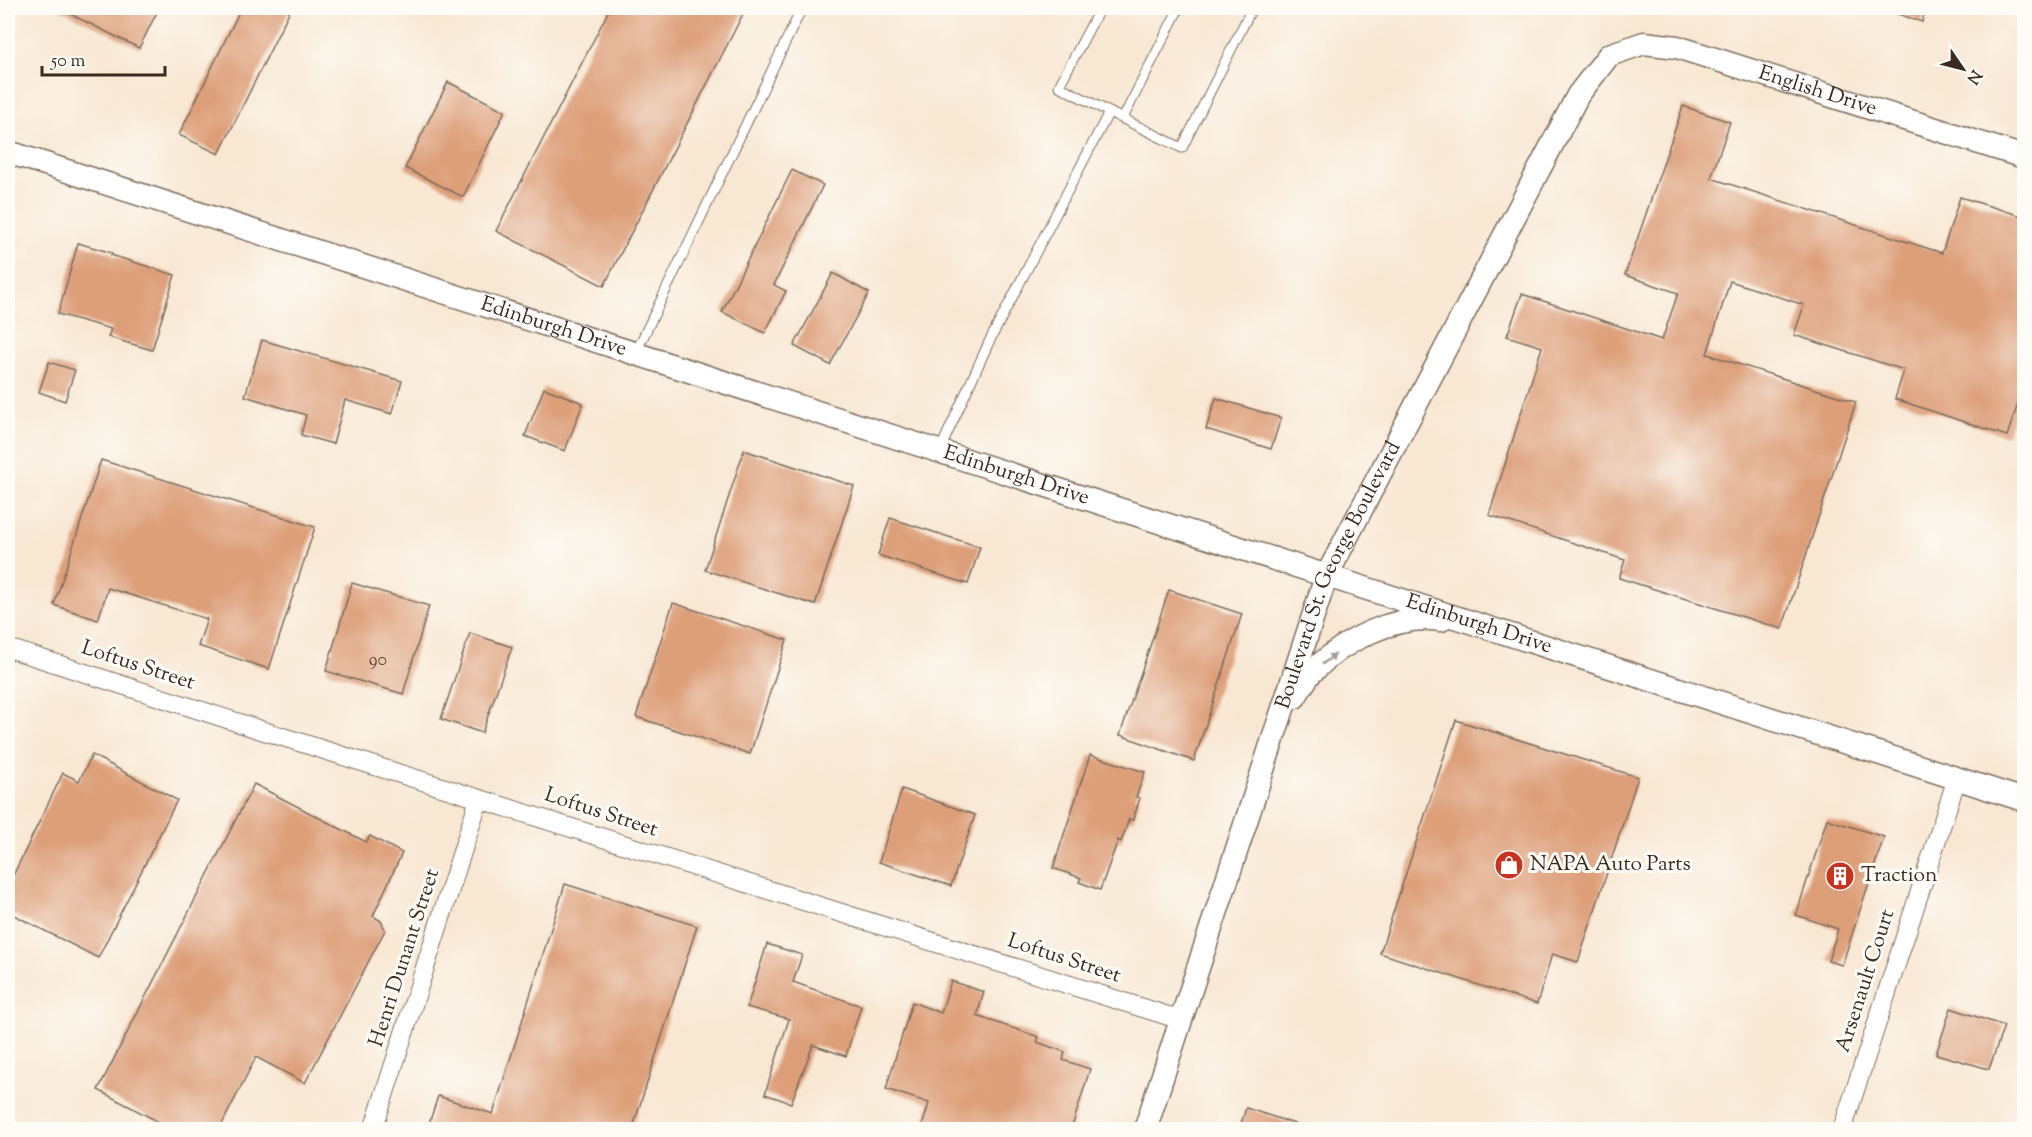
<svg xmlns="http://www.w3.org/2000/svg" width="2032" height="1137" viewBox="0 0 2032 1137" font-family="'Sorts Mill Goudy',serif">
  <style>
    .building { fill: #dd9f79 }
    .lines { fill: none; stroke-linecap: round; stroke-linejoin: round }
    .service-casing { stroke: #7d6c5d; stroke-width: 11 }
    .minor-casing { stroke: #7d6c5d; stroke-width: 20 }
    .tertiary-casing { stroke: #7d6c5d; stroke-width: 25 }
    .service { stroke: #fff; stroke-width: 9 }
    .minor { stroke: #fff; stroke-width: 18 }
    .tertiary { stroke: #fff; stroke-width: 22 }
    .oneway { fill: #a79f9a }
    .labels { text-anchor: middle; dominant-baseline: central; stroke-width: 6; stroke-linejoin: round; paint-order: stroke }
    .number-label { font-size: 18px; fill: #644735 }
    .street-label { font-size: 21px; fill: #3b2a1e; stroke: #fdfcf7 }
    .poi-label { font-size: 21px; fill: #3b2a1e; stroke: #fdfcf7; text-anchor: start }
  </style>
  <rect width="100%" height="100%" fill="#fdfcf7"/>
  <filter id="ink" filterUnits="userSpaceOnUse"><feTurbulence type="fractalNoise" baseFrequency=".0167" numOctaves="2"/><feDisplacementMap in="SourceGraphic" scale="12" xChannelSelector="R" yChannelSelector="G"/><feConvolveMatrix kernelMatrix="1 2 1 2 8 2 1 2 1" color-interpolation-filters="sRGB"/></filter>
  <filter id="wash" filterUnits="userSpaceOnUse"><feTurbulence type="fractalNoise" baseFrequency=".008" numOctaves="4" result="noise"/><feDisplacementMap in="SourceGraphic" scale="24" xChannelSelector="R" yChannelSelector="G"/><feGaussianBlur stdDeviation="1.35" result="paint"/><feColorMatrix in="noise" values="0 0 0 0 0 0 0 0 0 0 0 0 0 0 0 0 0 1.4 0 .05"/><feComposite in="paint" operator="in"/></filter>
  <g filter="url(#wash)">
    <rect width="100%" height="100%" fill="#f8e7d3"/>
    <g id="blocks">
      <g class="building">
        <path d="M58 8H159L139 48Z"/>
        <path d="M241 8H291L219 154 179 135Z"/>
        <path d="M610 8H746L604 286 496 231Z"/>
        <path d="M1886 8H1926L1922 22 1886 10Z"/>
        <path d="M448 82 505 111 463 197 405 168Z"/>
        <path d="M1683 106 1730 122 1711 178 1942 253 1960 197 2025 217V383L2007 436 1895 399 1904 370 1794 335 1804 305 1730 281 1707 354 1856 402 1782 629 1619 578 1625 560 1489 515 1542 347 1507 336 1522 294 1662 340 1678 293 1625 275Z"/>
        <path d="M792 170 823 185 774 285 786 291 765 333 722 312Z"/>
        <path d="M78 243 112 253 111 255 175 275 152 350 108 337 111 329 58 314Z"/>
        <path d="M833 273 869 293 830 365 794 346Z"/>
        <path d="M262 340 402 381 392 414 345 400 333 444 301 435 306 415 245 396Z"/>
        <path d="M49 362 75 370 65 401 39 392Z"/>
        <path d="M544 388 583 403 565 451 525 436Z"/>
        <path d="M1216 398 1281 418 1271 449 1206 429Z"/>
        <path d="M744 450 854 486 815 605 705 570Z"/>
        <path d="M101 460 315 527 269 669 198 646 207 619 108 588 98 620 54 605Z"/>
        <path d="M890 518 980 547 968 584 878 555Z"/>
        <path d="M352 583 429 606 403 694 326 671Z"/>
        <path d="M1169 590 1242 614 1194 761 1120 735Z"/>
        <path d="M673 603 787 640 750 754 636 717Z"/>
        <path d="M470 633 512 647 482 733 441 719Z"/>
        <path d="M1456 720 1638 777 1578 962 1552 954 1537 1004 1380 953Z"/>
        <path d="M92 755 177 800 98 958 8 912V886L63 773 79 781Z"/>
        <path d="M1090 755 1145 772 1136 797 1140 798 1133 820 1129 819 1121 842 1118 840 1100 890 1079 882 1081 878 1053 868Z"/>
        <path d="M254 784 366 842 370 836 402 853 373 916 381 921 385 930 305 1083 256 1057 219 1130H174L98 1090Z"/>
        <path d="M902 789 975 815 951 886 879 862Z"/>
        <path d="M1827 819 1884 837 1842 965 1828 961 1838 929 1796 915Z"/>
        <path d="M565 884 697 926 632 1130H427L438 1096 493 1114Z"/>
        <path d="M767 944 802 955 793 982 861 1006 846 1056 813 1045 791 1103 765 1094 789 1019 747 1007Z"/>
        <path d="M951 981 984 992 977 1016 1039 1037 1037 1042 1065 1052 1063 1060 1090 1069 1071 1130H921L929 1103 886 1089 912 1002 941 1013Z"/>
        <path d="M1951 1008 2004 1026 1989 1069 1936 1054Z"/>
        <path d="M1246 1108 1304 1127 1303 1130H1239Z"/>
      </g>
    </g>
  </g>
  <g filter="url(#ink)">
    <use href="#blocks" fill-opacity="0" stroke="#7d6c5d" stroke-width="1.5"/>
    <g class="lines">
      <g class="service-casing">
        <g id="service">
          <path d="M1100 8 1059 86 1109 112"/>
          <path d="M1123 118 1179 8"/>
          <path d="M635 354 802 8"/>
          <path d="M939 452 989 342 1109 112 1182 148 1252 8"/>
        </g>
      </g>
      <g class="minor-casing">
        <g id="minor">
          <path d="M8 648 264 731 1181 1020"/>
          <path d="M373 1130 479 799"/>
          <path d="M1842 1130 1957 778"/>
        </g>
      </g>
      <g class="tertiary-casing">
        <g id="tertiary">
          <path id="s1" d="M8 152 2024 800"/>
          <path d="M1295 697C1300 689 1305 680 1311 673 1344 640 1394 614 1441 620"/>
          <path id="s2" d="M1145 1130 1326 577 1578 95 1609 55 1644 43 1677 47 2024 157"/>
        </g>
      </g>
      <use href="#service" class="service"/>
      <use href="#minor" class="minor"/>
      <use href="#tertiary" class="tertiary"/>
    </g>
    <defs><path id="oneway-solid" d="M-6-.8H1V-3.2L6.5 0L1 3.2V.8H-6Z" transform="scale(1.5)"/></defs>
    <use class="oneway" href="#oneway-solid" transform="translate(1329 659) rotate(-38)"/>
  </g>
  <defs>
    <g id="shop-disc" transform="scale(1.5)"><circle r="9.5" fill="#c8321e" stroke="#fdfcf7"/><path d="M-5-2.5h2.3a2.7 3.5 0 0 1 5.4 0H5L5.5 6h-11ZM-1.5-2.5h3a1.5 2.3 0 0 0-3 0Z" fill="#fff"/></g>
    <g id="building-disc" transform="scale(1.5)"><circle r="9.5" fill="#c8321e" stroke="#fdfcf7"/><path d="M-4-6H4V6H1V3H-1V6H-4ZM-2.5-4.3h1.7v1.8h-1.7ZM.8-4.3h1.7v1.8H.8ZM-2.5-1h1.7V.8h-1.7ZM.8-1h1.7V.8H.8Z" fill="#fff"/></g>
  </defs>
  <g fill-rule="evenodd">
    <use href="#shop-disc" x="1509" y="865"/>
    <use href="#building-disc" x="1840" y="876"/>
  </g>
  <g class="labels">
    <g class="number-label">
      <text x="378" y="661">90</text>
    </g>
    <g class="street-label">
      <text stroke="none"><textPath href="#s2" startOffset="1394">English Drive</textPath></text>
      <text stroke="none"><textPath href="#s1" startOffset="573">Edinburgh Drive</textPath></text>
      <text stroke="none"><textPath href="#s1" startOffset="1059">Edinburgh Drive</textPath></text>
      <text stroke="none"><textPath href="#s2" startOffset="588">Boulevard St. George Boulevard</textPath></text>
      <text stroke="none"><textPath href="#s1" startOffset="1545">Edinburgh Drive</textPath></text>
      <text transform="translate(138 666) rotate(18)">Loftus Street</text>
      <text transform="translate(601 813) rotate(18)">Loftus Street</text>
      <text transform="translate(405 958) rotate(-72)">Henri Dunant Street</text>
      <text transform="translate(1064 959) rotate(18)">Loftus Street</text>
      <text transform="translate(1866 981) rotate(-72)">Arsenault Court</text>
    </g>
    <g class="poi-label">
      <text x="1530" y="865">NAPA Auto Parts</text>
      <text x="1861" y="876">Traction</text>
    </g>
  </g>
  <rect width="2032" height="1137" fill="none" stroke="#fdfcf7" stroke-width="30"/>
  <g transform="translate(1963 69) rotate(125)" stroke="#fdfcf7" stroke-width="4.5" paint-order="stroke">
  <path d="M0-4.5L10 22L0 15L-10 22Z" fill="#3b2a1e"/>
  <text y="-9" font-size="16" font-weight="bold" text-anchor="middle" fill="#3b2a1e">N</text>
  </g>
  <path d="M42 66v9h123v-9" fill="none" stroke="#3b2a1e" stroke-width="3"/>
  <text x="51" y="66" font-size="18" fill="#3b2a1e" stroke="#fdfcf7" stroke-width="4.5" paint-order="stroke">50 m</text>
</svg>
